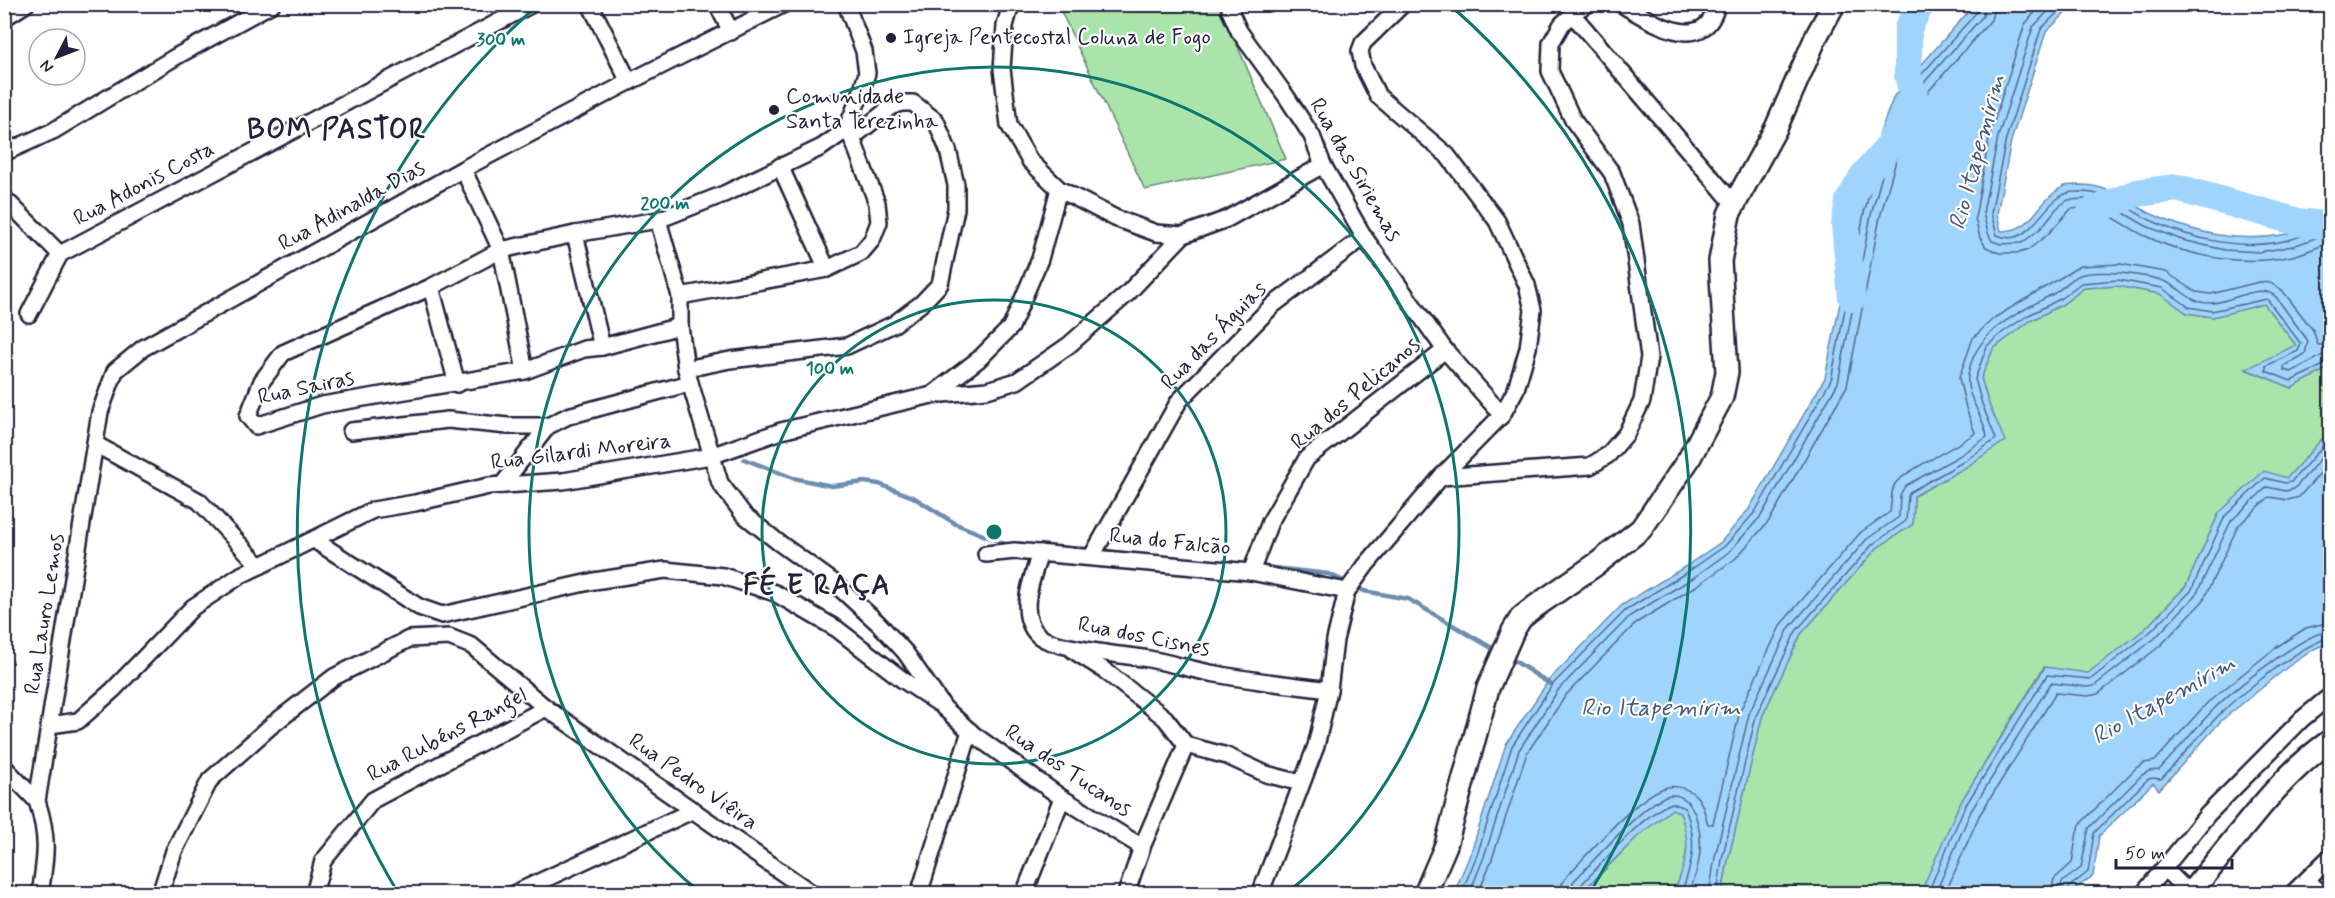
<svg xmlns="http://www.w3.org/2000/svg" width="2335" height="898" viewBox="0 0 2335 898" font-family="Mynerve,sans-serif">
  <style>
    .green { fill: #a9e4aa; stroke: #668372; stroke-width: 1.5 }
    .water { fill: #9fd4fd; stroke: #6d8daf; stroke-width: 1.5 }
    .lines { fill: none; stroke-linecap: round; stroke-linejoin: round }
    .shore { stroke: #546989; stroke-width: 1.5 }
    .stream { stroke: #6d8daf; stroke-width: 4.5 }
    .river { stroke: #9fd4fd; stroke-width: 28 }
    .street-casing { stroke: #22223b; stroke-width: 20 }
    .secondary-casing { stroke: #22223b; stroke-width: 26 }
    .street { stroke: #fff; stroke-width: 15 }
    .secondary { stroke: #fff; stroke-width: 21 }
    .ring { fill: none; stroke: #0f766e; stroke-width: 3 }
    .poi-dot { fill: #22223b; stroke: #fff; stroke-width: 2 }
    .labels { text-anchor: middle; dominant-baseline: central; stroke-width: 4.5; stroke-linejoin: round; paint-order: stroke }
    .poi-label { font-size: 22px; fill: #22223b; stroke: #fff; text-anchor: start }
    .street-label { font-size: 22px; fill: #22223b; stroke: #fff }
    .water-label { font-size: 24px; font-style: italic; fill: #485775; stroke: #fff }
    .district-label { font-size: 28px; font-weight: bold; letter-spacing: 1.5px; fill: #22223b; stroke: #fff }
    .centre { fill: #0f766e; stroke: #fff; stroke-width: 3 }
    .ring-label { font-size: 18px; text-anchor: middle; font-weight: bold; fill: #0f766e; stroke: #fff; stroke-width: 4.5; stroke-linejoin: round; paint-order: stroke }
  </style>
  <rect width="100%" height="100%" fill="#fff"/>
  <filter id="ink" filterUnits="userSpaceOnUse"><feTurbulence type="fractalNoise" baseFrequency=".0167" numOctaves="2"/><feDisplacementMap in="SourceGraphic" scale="12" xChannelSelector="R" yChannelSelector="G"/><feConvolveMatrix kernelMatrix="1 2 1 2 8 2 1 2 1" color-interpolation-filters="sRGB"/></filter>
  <g filter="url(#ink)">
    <g class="green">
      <path d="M1058 5H1220L1286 159 1145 190Z"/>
      <path d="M2117 286 2161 294 2187 313 2212 317 2264 304 2296 345 2247 370 2292 388 2330 367V430L2287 478 2219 513 2186 586 2145 629 2088 674 2044 667 1959 805 1923 888 1915 894H1722L1728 860 1762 717 1801 634 1877 548 1913 524 1914 496 1966 467 2004 441 1988 402 1981 378 1993 349 2030 321 2063 304 2084 288Z"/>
      <path d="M1672 809 1680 812 1688 835 1685 864 1674 893 1581 894 1637 837Z"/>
    </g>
    <g class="water">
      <path d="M1975 4 2074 5 2046 32 2011 141 1997 214 2001 231C2031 231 2034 209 2054 193 2057 191 2061 187 2065 186 2070 185 2078 185 2083 185 2113 186 2129 204 2154 215 2196 234 2242 243 2287 234 2302 230 2316 223 2330 219V367L2292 388 2246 369 2296 345 2264 304 2213 317 2187 313 2160 294 2117 286 2084 288 2063 304 2030 321 1993 349 1981 378 1988 402 2005 441 1966 467 1914 496 1913 524 1877 548 1801 634 1762 717 1728 860 1722 893H1674C1687 859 1692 847 1680 812L1672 809 1637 837 1581 893H1454L1471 852 1506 744 1549 680 1622 605 1686 566 1721 542 1749 509 1825 378 1858 212 1879 135 1894 96Z"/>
      <path d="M2330 430V643L2316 648 2289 666 2222 720 2159 790 2153 783 2099 836 2093 876 2069 893H1915L1923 887 1959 805 2045 667 2088 673 2145 629 2186 586 2219 513 2264 471 2287 478Z"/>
    </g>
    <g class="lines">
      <g class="shore">
        <path d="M2042 4 2025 24 1990 134 1975 218 1980 238 1986 247 1999 253H2019L2028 250 2047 235 2071 209C2101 204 2118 222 2143 235 2188 257 2246 268 2296 255 2307 252 2319 246 2330 243"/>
        <path d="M2055 4 2033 27 1998 137 1983 213 1988 233 1992 241 2001 244 2022 243 2041 228 2057 208 2068 200 2085 199 2110 205 2146 226 2182 240 2225 250 2260 252 2293 246 2330 233"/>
        <path d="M2066 4 2041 29 2006 139 1991 213 1997 235C2034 251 2043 192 2075 192 2110 191 2121 206 2150 220 2192 240 2246 252 2292 239 2305 235 2317 229 2330 226"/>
        <path d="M1461 894 1477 855 1512 746 1553 684 1626 610 1689 571 1725 546 1755 512 1831 380 1864 213 1885 137 1899 100 1969 21 1978 10 1979 4"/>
        <path d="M1469 894 1484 857 1519 750 1559 689 1630 616 1693 578 1729 552 1761 516 1838 383 1871 215 1892 140 1906 103 1983 16 1986 4"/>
        <path d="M1478 894 1492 859 1527 753 1566 695 1636 623 1698 585 1735 559 1769 521 1847 386 1880 217 1901 143 1914 108 1991 20 1995 4"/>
        <path d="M1561 894 1562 884 1568 875C1591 851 1634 799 1664 788 1675 784 1691 789 1698 798 1704 805 1705 816 1708 824H1713L1740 711 1781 624 1861 532 1890 512C1892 503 1890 492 1895 484 1903 471 1958 447 1975 433L1966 408 1959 378 1973 338 1994 318 2080 266 2120 264 2166 272 2196 292 2211 294 2259 282 2271 283 2282 290 2313 330 2318 345H2330"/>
        <path d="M1570 894 1573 882C1591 864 1648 798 1670 795 1685 794 1692 805 1696 817 1705 844 1699 867 1689 894"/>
        <path d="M1577 894 1579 887C1602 864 1643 813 1672 803L1685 808C1698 841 1693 862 1681 894"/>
        <path d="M1709 894 1715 857 1749 714 1789 628 1867 539 1899 517 1900 495 1905 486 1959 456 1987 437C1985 417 1965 397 1968 376 1974 331 2018 313 2053 294 2062 289 2070 279 2080 275 2090 272 2110 272 2121 273 2135 275 2153 276 2166 282 2183 289 2189 303 2210 303 2230 304 2259 281 2276 297L2308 341 2305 354 2284 366V370L2291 372 2323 355 2330 354"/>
        <path d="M1717 894 1722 859 1756 716 1796 631 1873 544 1906 521 1908 496 1910 492 1963 462 1996 439 1982 404 1975 379 1987 346 2003 332 2027 316 2060 299 2081 283 2118 280 2162 288 2189 307 2212 311 2267 299 2301 344 2298 351 2266 366V371L2291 381 2330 362"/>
        <path d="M1925 894 1929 890 1964 808 2047 675 2091 679 2149 633 2191 591 2225 516 2265 478 2285 483 2291 482 2330 438"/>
        <path d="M1935 894 1971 811 2051 683 2087 687 2094 686 2154 639 2196 595 2231 521 2267 487 2286 491 2294 489 2330 448"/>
        <path d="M1945 894 1979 816 2056 693 2088 696 2098 694 2160 646 2203 601 2238 526 2269 497 2288 500 2299 497 2330 462"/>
        <path d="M2050 894 2054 879 2072 863 2077 832 2081 823 2136 768 2144 763 2155 761 2207 703 2275 648 2306 628 2330 622"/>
        <path d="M2059 894 2062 882 2081 868 2089 828 2142 775 2149 771 2159 770C2177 751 2194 730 2212 711 2231 691 2305 632 2330 631"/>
        <path d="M2067 894 2069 887 2088 872 2094 833 2147 780 2152 778 2161 779C2180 759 2198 737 2217 717 2235 698 2306 641 2330 638"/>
      </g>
      <g class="stream">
        <path d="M744 459 793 478 832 486 864 482 879 484 913 497 956 524 1010 546"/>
        <path d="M1063 548 1091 549"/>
        <path d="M1099 550 1130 554"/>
        <path d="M1257 566 1329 574 1364 591 1408 599 1497 651"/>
        <path d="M1507 656 1550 684"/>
      </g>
      <g class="river">
        <path d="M2091 212 2137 193 2177 188 2298 222 2330 226"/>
        <path d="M1852 298 1845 225 1849 201 1864 175 1886 150 1914 96 1908 76V28L1921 4"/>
      </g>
      <g class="street-casing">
        <g id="street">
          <path d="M590 4 629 82"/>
          <path d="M717 4 731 32"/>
          <path d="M1011 4 1005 26 1002 69 1009 125 1030 161 1059 189 1115 218 1156 233 1183 235 1227 219 1323 165"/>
          <path d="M1234 4 1230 11 1239 31 1286 96 1312 136 1323 165 1364 237 1445 350 1502 415"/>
          <path d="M1621 4C1649 20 1705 58 1717 4"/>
          <path d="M1573 15 1734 204"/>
          <path d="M4 18 26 4"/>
          <path d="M4 153 53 131 177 56 272 4"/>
          <path d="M780 166 827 269"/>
          <path d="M463 169 501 250 525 371"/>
          <path d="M4 198 60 254"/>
          <path d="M658 220 680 296V326L686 369 720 483 744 515 778 542 832 581 878 623 905 652 944 708 973 734 1062 798 1142 847"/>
          <path d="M575 234 602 347"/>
          <path d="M431 287 457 384"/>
          <path d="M680 296 827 269 861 253 872 240 879 222 877 203 852 138 847 132"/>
          <path d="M29 314 60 254 532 4"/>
          <path d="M680 326 602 347 584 349 525 371 322 405 256 426 248 416 262 381 283 353 431 287 501 250 575 234 658 220 724 194 822 147 846 130 861 93 867 73 864 51 846 4"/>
          <path d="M686 369 730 360 847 346 894 324 922 303 940 284 956 209V185L948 150 936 121 913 103H901L891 107 852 138"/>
          <path d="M932 395 987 390 1017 381 1069 345 1127 294 1183 235"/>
          <path d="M351 431 448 420 508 426H548"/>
          <path d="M95 444 199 501 260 566"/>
          <path d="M1441 477 1590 466 1608 455 1626 434 1642 401 1649 357 1631 224 1612 173 1573 120 1550 71 1551 43 1562 24 1580 8 1588 4"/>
          <path d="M502 485 548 426 568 416 690 383"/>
          <path d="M314 540 419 607 442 615 594 581 665 570 723 576 775 593 837 629 903 680 938 703"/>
          <path d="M1040 553C1033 577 1016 613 1038 635 1051 649 1127 655 1149 659 1171 663 1193 670 1216 674 1253 681 1291 685 1329 690"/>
          <path d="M986 554 1015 551 1251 572 1347 591"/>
          <path d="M1092 556 1179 401 1273 305 1364 237"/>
          <path d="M1251 572 1270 522 1307 458 1445 350"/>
          <path d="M1074 651 1104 670 1165 718 1186 745 1227 756 1266 774 1301 783"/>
          <path d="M50 725 78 721 113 690 193 607 241 575 373 510 415 503 489 486 563 481 711 456 781 431 932 395 979 359 1011 327 1040 259 1059 189"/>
          <path d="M4 767 37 801"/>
          <path d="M2164 868 2189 893"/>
          <path d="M2308 881 2322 894"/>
          <path d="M40 894C46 856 49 838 37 801L100 412 115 371 143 348 463 169 629 82 784 4"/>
          <path d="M160 894 174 851 210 780 272 725 334 677 409 639 449 637 472 646 546 708 813 894"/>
          <path d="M314 894 323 861 373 800 546 708"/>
          <path d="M513 894 694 810"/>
          <path d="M919 894 970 731"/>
          <path d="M1024 894 1062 798"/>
          <path d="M1126 894 1142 847 1186 745"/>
          <path d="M1260 894 1316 746 1329 690 1335 640 1347 591 1366 565 1441 477 1502 415 1516 389 1528 348 1533 310 1527 285 1497 221 1447 155 1378 96 1363 66 1360 51 1363 43 1403 4"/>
          <path d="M2143 894 2208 814 2302 719 2330 696"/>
          <path d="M2292 894 2330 857"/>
        </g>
      </g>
      <g class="secondary-casing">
        <g id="secondary">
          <path d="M1425 894 1446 845 1488 688 1513 631 1521 618 1536 606 1598 563 1641 529 1689 459 1722 397 1727 372 1720 261 1729 214 1776 128 1817 35 1834 4"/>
          <path d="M2189 894C2234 843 2274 780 2330 741"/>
        </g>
      </g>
      <use href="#street" class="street"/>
      <use href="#secondary" class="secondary"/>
    </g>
  </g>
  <g class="ring">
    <circle cx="994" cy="532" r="232"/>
    <path d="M701 893A465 465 0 1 1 1287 893"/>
    <path d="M397 891A697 697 0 0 1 537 6M1451 6A697 697 0 0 1 1591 891"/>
  </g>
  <g class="poi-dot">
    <circle cx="891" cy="38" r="6"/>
    <circle cx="774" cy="110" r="6"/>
  </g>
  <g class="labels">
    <g class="poi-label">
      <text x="903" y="38">Igreja Pentecostal Coluna de Fogo</text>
      <text x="786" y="97">Comunidade<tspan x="786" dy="25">Santa Terezinha</tspan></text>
    </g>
    <g class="street-label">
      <text transform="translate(1355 170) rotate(60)">Rua das Siriemas</text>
      <text transform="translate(144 184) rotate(-28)">Rua Adonis Costa</text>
      <text transform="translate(352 206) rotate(-29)">Rua Adinalda Dias</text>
      <text transform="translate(1214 336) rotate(-46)">Rua das Águias</text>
      <text transform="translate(306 388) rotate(-12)">Rua Sairas</text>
      <text transform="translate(1356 394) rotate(-40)">Rua dos Pelicanos</text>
      <text transform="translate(581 452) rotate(-7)">Rua Gilardi Moreira</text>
      <text transform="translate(1170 542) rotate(6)">Rua do Falcão</text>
      <text transform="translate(45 614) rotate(-81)">Rua Lauro Lemos</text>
      <text transform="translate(1144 637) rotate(11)">Rua dos Cisnes</text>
      <text transform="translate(447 735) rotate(-28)">Rua Rubéns Rangel</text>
      <text transform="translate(1068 771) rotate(34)">Rua dos Tucanos</text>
      <text transform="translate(693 782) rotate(35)">Rua Pedro Viêira</text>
    </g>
    <g class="water-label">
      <text transform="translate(1978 152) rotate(-75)">Rio Itapemirim</text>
      <text transform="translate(2164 700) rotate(-29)">Rio Itapemirim</text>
      <text x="1661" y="708">Rio Itapemirim</text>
    </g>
    <g class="district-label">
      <text x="337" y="130">BOM PASTOR</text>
      <text x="817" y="586">FÉ E RAÇA</text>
    </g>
  </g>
  <circle cx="994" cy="532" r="9" class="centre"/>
  <g class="ring-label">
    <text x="501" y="45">300 m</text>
    <text x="665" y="209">200 m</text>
    <text x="830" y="374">100 m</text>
  </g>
  <rect width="2335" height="898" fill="none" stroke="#fff" stroke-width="24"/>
  <rect x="12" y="12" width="2311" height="874" fill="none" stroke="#22223b" stroke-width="2" filter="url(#ink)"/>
  <g transform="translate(57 57) rotate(228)"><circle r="28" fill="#ffffff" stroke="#a7a7b1" stroke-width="1.5"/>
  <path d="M0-4.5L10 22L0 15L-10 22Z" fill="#22223b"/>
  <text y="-9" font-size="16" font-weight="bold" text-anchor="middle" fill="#22223b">N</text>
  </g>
  <path d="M2116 859v9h116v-9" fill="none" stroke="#22223b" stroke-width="3"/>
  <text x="2125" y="859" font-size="18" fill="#22223b" stroke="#ffffff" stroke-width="4.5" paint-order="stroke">50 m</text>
</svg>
